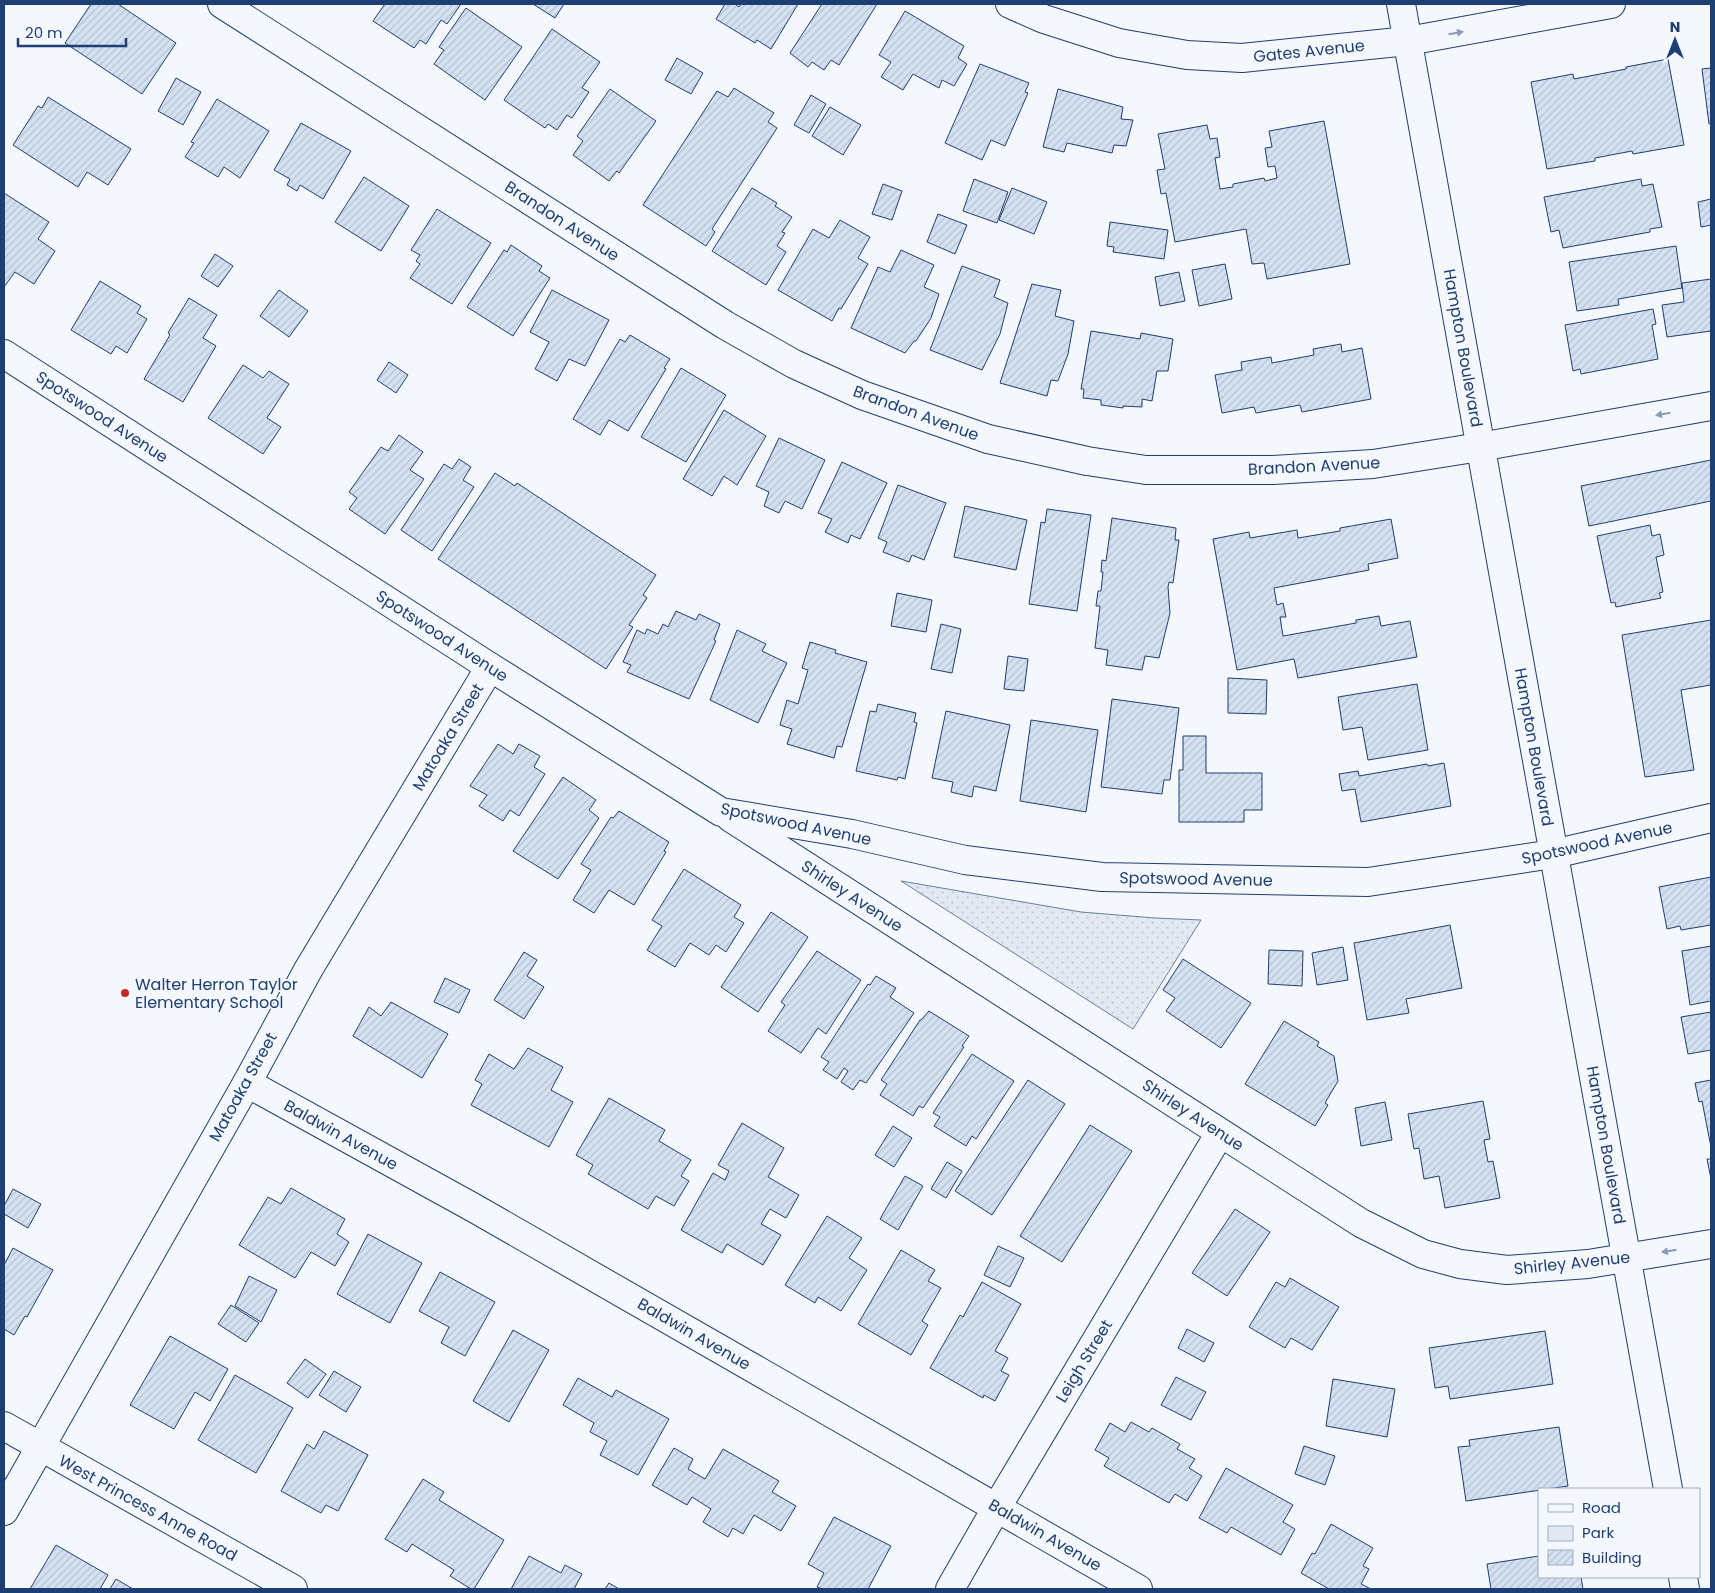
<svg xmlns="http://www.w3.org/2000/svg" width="1715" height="1593" viewBox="0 0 1715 1593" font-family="Poppins,sans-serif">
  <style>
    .green { fill: url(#green-dots); stroke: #687fa3 }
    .building { fill: url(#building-hatch); stroke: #1d3f73 }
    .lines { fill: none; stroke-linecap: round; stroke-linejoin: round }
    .minor-casing { stroke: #1d3f73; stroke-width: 30 }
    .major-casing { stroke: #1d3f73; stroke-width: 30 }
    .minor { stroke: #f4f7fb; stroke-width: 28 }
    .major { stroke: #f4f7fb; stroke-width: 28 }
    .oneway { fill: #889bb7 }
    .poi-dot { fill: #c62828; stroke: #f4f7fb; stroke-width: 2 }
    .labels { text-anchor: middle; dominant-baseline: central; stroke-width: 4; stroke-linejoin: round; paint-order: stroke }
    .street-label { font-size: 16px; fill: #1d3f73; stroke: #f4f7fb }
    .poi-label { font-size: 16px; fill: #1d3f73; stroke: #f4f7fb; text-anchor: start }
  </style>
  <defs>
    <pattern id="green-dots" width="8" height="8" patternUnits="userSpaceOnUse" patternTransform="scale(1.25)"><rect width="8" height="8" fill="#e3e9f0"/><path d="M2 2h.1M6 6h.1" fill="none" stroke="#c2c9d1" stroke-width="1.8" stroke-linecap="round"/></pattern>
    <pattern id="building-hatch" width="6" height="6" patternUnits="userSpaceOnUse" patternTransform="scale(1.25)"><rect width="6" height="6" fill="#d5e0f0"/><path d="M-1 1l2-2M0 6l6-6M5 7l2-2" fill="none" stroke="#b6c1d1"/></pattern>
  </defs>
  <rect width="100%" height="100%" fill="#f4f7fb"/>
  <path class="green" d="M901 881 1081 912 1155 918 1201 920 1133 1029Z"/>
  <g class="building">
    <path d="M91 4H118L176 43 142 94 65 43Z"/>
    <path d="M385 4H461L447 24 441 20 426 44 420 40 414 48 373 21Z"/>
    <path d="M533 4H564L555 18Z"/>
    <path d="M725 4H735L739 7 741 4H798L771 49 757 40 755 43 716 19Z"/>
    <path d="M822 4H877L839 65 831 60 824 70 812 62 808 67 790 53Z"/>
    <path d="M466 8 522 47 485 100 434 64 444 50 439 47Z"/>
    <path d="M905 11 964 46 958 58 967 64 954 86 942 80 939 88 913 74 903 90 881 77 891 62 879 55Z"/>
    <path d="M552 29 600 62 582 88 589 92 572 118 567 115 557 130 548 124 545 128 504 100Z"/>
    <path d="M677 58 703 73 691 94 665 80Z"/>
    <path d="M1668 59 1684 145 1633 154 1632 151 1595 158V161L1547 169 1531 82 1573 74 1574 79 1626 69V67Z"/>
    <path d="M980 64 1029 83 1025 92 1028 93 1005 146 991 140 982 160 945 143Z"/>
    <path d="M1711 68V123L1709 124 1702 69Z"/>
    <path d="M176 78 201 92 183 125 158 111Z"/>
    <path d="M734 88 774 113 768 122 777 128 712 229 715 232 706 246 643 205 717 91 728 97Z"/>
    <path d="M610 89 656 121 619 173 617 171 609 181 573 155 583 141 577 136Z"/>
    <path d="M1058 89 1123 107 1121 119 1133 120 1126 146 1114 145 1112 153 1067 143 1064 152 1043 147Z"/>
    <path d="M811 95 826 104 809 133 794 125Z"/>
    <path d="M48 97 131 149 108 185 87 172 78 187 13 145 38 106 42 108Z"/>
    <path d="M217 99 269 131 240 178 224 167 218 177 185 157 194 143 191 142Z"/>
    <path d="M830 107 861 125 843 155 812 136Z"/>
    <path d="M1324 121 1350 264 1267 279 1264 263 1252 264 1246 229 1175 242 1166 193 1161 194 1157 170 1165 169 1158 134 1207 125 1210 139 1217 138 1220 157 1215 158 1220 189 1233 187V184L1264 178 1265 181 1277 178 1275 166 1268 167 1265 148 1272 147 1269 131Z"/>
    <path d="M301 123 351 151 323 199 300 185 297 191 287 185 290 179 274 170Z"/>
    <path d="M364 177 409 206 381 251 335 222Z"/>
    <path d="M974 179 1008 192 997 223 963 211Z"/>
    <path d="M1641 179 1642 186 1653 184 1662 227 1650 229V232L1563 248 1559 230 1551 232 1544 197Z"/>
    <path d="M883 184 902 191 892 220 872 214Z"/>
    <path d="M752 188 777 203 775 206 792 217 782 232 785 233 777 246 786 252 766 285 712 251Z"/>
    <path d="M1012 188 1047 202 1034 234 999 220Z"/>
    <path d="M4 193 49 222 38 239 55 251 34 284 15 272 4 287Z"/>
    <path d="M1711 199V225L1701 227 1698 202Z"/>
    <path d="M437 209 491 243 452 304 410 278 420 264 416 261 420 255 411 250Z"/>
    <path d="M938 214 967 225 955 254 927 242Z"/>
    <path d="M840 220 870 237 858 258 868 264 841 309 839 308 832 321 778 290 813 229 829 238Z"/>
    <path d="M1110 222 1168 230 1164 259 1113 252 1114 247 1107 246Z"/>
    <path d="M511 245 542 266 539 271 550 278 513 336 467 307 504 250 507 252Z"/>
    <path d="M1676 246 1682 288 1618 299 1619 305 1577 311 1569 262Z"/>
    <path d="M901 250 934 265 924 287 939 294 931 318 916 341H914L905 353 851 328 878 267 890 272Z"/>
    <path d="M215 254 233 266 218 287 201 276Z"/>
    <path d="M1225 264 1232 299 1199 306 1192 270Z"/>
    <path d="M962 266 1000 280 994 297 1008 303 1000 334 982 370 930 350Z"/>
    <path d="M1179 272 1185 301 1160 306 1155 277Z"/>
    <path d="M1711 279V331L1667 337 1662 305 1684 302 1682 283Z"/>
    <path d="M100 281 141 306 137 313 147 319 127 353 116 346 111 354 71 330Z"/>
    <path d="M1032 284 1061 290 1055 316 1074 321 1068 354 1058 381 1051 380 1047 396 1000 383Z"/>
    <path d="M279 290 308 311 289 337 260 316Z"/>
    <path d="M552 290 609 320 585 366 569 359 557 381 535 369 549 342 530 332Z"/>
    <path d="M189 298 217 315 203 338 216 346 183 402 144 379 170 335 168 333Z"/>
    <path d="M1653 309 1656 324 1652 325 1658 359 1581 374 1580 369 1573 371 1565 325Z"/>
    <path d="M1091 331 1140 339 1141 333 1173 339 1168 371H1157L1152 401 1142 399V407L1123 406V408L1101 405V400L1083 398 1084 389H1081Z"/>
    <path d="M630 335 670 359 664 368 666 369 628 431 609 420 600 435 573 419 620 339 625 342Z"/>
    <path d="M1341 344 1342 352 1362 348 1371 399 1302 412 1300 405 1256 413 1254 407 1222 413 1215 375 1242 370 1241 362 1271 357 1272 363 1314 355 1313 349Z"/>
    <path d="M389 362 408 375 396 393 377 380Z"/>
    <path d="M243 365 263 378 269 371 289 384 267 418 281 427 263 454 208 418Z"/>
    <path d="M681 368 726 395 686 462 641 437Z"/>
    <path d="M724 410 766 436 737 485 724 476 712 496 683 479Z"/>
    <path d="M399 435 423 452 410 470 424 479 385 534 349 509 357 498 349 492 381 447 388 451Z"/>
    <path d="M779 438 825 460 802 509 785 501 779 513 764 506 769 492 756 486Z"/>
    <path d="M459 459 471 467 463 480 474 487 432 551 401 530 444 464 452 469Z"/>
    <path d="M1711 460V501L1589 526 1581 486Z"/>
    <path d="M842 462 887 483 860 539 851 535 848 543 825 532 832 519 818 513Z"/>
    <path d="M495 473 515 486 517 483 656 575 643 595 647 598 629 625 633 627 606 669 438 559Z"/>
    <path d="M898 485 946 503 924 560 912 555 909 562 883 552 887 542 878 538Z"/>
    <path d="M965 506 1027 520 1016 570 954 557Z"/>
    <path d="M1047 509 1091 515 1077 611 1029 604 1041 522 1045 523Z"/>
    <path d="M1112 518 1176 528 1175 540H1179L1173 583 1169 582 1168 587 1170 613 1159 658 1145 656 1142 670 1106 665 1108 650 1095 648 1100 606H1096L1098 591H1101L1103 572H1101L1102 560 1106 561Z"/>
    <path d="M1391 519 1398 558 1368 564 1369 570 1274 588 1277 605 1283 603 1286 617H1280L1283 636 1356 623V620L1379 616 1381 626 1410 621 1417 657 1298 678 1294 659 1237 670 1213 539 1249 532 1250 538 1297 530 1298 538 1340 531V528Z"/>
    <path d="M1650 525 1652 536 1660 534 1664 555 1656 557 1663 592 1659 593 1661 598 1616 607 1615 602 1611 603 1597 536Z"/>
    <path d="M897 593 932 600 926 632 891 626Z"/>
    <path d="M676 611 696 620 699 614 720 624 714 640 716 641 689 699 627 672 631 665 623 662 637 630 645 634 647 629 658 634 663 624 668 627Z"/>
    <path d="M1711 620V685L1681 690 1694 770 1645 777 1622 635Z"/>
    <path d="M941 624 961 629 952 673 931 669Z"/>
    <path d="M737 630 766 644 762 651 787 663 758 723 710 700Z"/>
    <path d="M810 642 836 650 835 653 867 662 842 747 837 746 834 758 787 744 792 729 780 725 787 700 798 704 808 670 802 668Z"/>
    <path d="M1008 656 1028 659 1024 691 1004 689Z"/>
    <path d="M1228 678 1267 680 1266 714 1228 713Z"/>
    <path d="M1417 684 1428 750 1368 760 1362 727 1343 730 1338 697Z"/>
    <path d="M1112 699 1179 708 1170 780H1164L1162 794 1101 787Z"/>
    <path d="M878 704 916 713 914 722 917 723 905 779 898 777 897 780 856 771 870 711 876 712Z"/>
    <path d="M946 711 1010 725 996 791 974 786 972 797 951 792 953 782 932 778Z"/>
    <path d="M1031 720 1098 730 1086 812 1020 801Z"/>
    <path d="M1183 736H1206V773H1262V810H1244V822H1179V770H1183Z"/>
    <path d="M498 744 513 754 519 744 540 756 534 767 545 774 519 816 510 810 503 821 479 806 487 795 470 786Z"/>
    <path d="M1444 763 1451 806 1361 822 1355 789 1342 791 1339 774 1358 771 1359 776 1427 764 1428 766Z"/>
    <path d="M563 777 596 800 589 810 599 818 558 879 513 851Z"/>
    <path d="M619 811 669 842 664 851 666 852 634 905 609 890 594 913 573 900 591 870 581 864 611 817 613 818Z"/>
    <path d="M684 869 741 905 734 917 744 923 726 952 716 945 709 955 690 943 675 967 647 950 662 926 652 920Z"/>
    <path d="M1711 877V925L1681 930 1680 926 1667 929 1659 887Z"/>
    <path d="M771 912 808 937 758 1012 721 987Z"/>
    <path d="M1450 925 1462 988 1406 999 1409 1013 1367 1020 1354 943Z"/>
    <path d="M1711 946V1001L1690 1005 1682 951Z"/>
    <path d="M1343 947 1348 980 1317 985 1312 953Z"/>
    <path d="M1269 950 1303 951 1302 986 1268 984Z"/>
    <path d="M817 951 861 980 826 1034 818 1028 801 1053 768 1031 785 1005 781 1002Z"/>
    <path d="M524 952 537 960 527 976 544 987 524 1019 494 1000Z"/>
    <path d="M1183 959 1251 1003 1221 1048 1166 1011 1175 998 1163 990Z"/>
    <path d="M876 976 896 988 890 997 914 1013 866 1083 860 1080 853 1090 841 1082 848 1071 844 1068 837 1079 823 1070 829 1062 821 1057 868 984 870 985Z"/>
    <path d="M445 978 470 990 459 1013 434 1002Z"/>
    <path d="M391 1002 448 1034 422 1078 353 1036 369 1007 381 1016Z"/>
    <path d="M929 1011 969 1036 962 1046 964 1047 923 1108 919 1106 913 1116 880 1095 887 1084 881 1080 920 1020H921Z"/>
    <path d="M1711 1012V1050L1688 1054 1681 1017Z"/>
    <path d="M1284 1021 1319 1042 1317 1046 1334 1056 1338 1081 1325 1103 1328 1105 1315 1126 1245 1084Z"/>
    <path d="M528 1048 563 1067 551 1090 573 1102 549 1147 471 1105 482 1084 475 1080 489 1054 514 1069Z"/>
    <path d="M972 1054 1014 1081 976 1139 972 1136 966 1146 934 1126 940 1117 933 1113Z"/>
    <path d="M1028 1080 1065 1104 992 1215 955 1191Z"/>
    <path d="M1711 1080V1147L1702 1101 1699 1102 1695 1083Z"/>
    <path d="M609 1098 665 1130 659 1141 691 1160 681 1176 689 1181 674 1206 656 1196 648 1209 588 1174 593 1165 576 1155Z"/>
    <path d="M1483 1101 1490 1139 1484 1140 1488 1162 1493 1161 1500 1198 1445 1208 1439 1176 1424 1179 1419 1148 1414 1149 1408 1114Z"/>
    <path d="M1385 1102 1392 1140 1361 1146 1355 1108Z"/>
    <path d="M742 1123 784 1148 768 1177 799 1195 786 1218 770 1209 761 1224 781 1235 763 1265 727 1244 722 1253 681 1230 713 1173 725 1180 729 1171 718 1165Z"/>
    <path d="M1090 1125 1132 1151 1062 1262 1020 1236Z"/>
    <path d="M893 1126 912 1138 894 1167 875 1155Z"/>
    <path d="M1707 1159H1711V1179Z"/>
    <path d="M947 1162 962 1171 946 1198 931 1189Z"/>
    <path d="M905 1176 923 1186 898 1230 880 1219Z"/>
    <path d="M291 1188 345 1219 337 1234 349 1242 335 1266 311 1252 295 1278 239 1245 268 1197 281 1204Z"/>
    <path d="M13 1189 41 1204 28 1228 4 1214V1206Z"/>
    <path d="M1235 1209 1270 1232 1227 1296 1192 1273Z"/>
    <path d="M827 1216 862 1238 849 1258 867 1270 841 1311 818 1297 815 1303 785 1285Z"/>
    <path d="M368 1234 422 1263 390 1323 337 1294Z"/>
    <path d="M998 1246 1024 1258 1010 1287 984 1275Z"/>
    <path d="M13 1248 53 1270 27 1317 25 1316 14 1335 4 1329V1265Z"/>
    <path d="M901 1250 935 1270 928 1281 941 1288 922 1321 928 1325 911 1355 858 1324Z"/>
    <path d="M440 1272 495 1302 465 1356 441 1343 449 1327 419 1311Z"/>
    <path d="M249 1276 277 1290 261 1322 235 1306Z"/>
    <path d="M1290 1278 1339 1307 1312 1350 1291 1338 1285 1348 1249 1327 1276 1282 1285 1287Z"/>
    <path d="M982 1282 1021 1304 995 1351 1008 1358 1001 1371 1009 1375 995 1401 984 1395 983 1398 930 1368 960 1315 963 1317Z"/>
    <path d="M231 1305 259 1323 246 1342 218 1324Z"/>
    <path d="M1187 1329 1214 1343 1204 1362 1178 1348Z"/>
    <path d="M513 1330 549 1350 509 1422 473 1401Z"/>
    <path d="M1545 1331 1553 1384 1450 1399 1448 1386 1435 1388 1429 1348Z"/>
    <path d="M170 1336 228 1369 210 1401 195 1392 174 1429 130 1405Z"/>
    <path d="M305 1359 326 1374 308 1398 287 1383Z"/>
    <path d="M334 1371 361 1387 346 1412 319 1395Z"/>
    <path d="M235 1375 293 1408 256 1473 198 1440Z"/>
    <path d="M1176 1377 1206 1392 1191 1420 1161 1405Z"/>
    <path d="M578 1378 612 1397 616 1390 669 1419 638 1475 600 1455 607 1441 590 1432 594 1423 563 1405Z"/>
    <path d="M1333 1379 1395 1389 1387 1437 1326 1426Z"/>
    <path d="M1131 1422 1149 1432 1152 1428 1180 1444 1177 1449 1195 1459 1189 1468 1202 1476 1187 1501 1175 1494 1169 1503 1104 1466 1109 1458 1095 1450 1110 1423 1125 1432Z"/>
    <path d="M1559 1427 1568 1486 1466 1501 1458 1447 1470 1446 1469 1440Z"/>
    <path d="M324 1431 368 1455 338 1511 326 1505 321 1513 281 1491 307 1444 314 1449Z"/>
    <path d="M1304 1446 1335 1456 1325 1485 1295 1474Z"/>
    <path d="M674 1448 693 1459 688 1469 705 1479 723 1449 779 1481 772 1492 796 1506 781 1531 754 1515 743 1534 733 1528 728 1537 703 1522 711 1509 692 1497 687 1505 652 1485Z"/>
    <path d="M1226 1468 1293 1505 1283 1522 1295 1529 1281 1555 1231 1527 1227 1533 1199 1518Z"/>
    <path d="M423 1479 444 1492 439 1500 504 1540 474 1589H471L450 1576 454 1570 412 1544 407 1552 385 1539Z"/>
    <path d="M834 1517 891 1546 868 1589H822L817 1587 824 1573 808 1564Z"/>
    <path d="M1331 1524 1373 1548 1363 1566 1369 1569 1361 1584 1371 1589H1329L1301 1573 1312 1553 1315 1554Z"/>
    <path d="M56 1545 108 1575 100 1589H30Z"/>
    <path d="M529 1556 561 1573 565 1565 582 1574 574 1589H511Z"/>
    <path d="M1539 1556V1577H1581L1583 1589H1491L1487 1564Z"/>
    <path d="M116 1579 133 1589H110Z"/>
    <path d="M609 1583 619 1589H605Z"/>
  </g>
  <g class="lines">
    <g class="minor-casing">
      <g id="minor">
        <path d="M222 4 725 325 794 364 862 395 988 439 1087 461 1146 470H1273L1373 464 1480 447 1711 406"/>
        <path d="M1010 4 1044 19 1119 43 1187 55 1242 58 1408 41 1611 4"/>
        <path d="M4 354 490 667 721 812 852 834 965 860 1102 877 1368 882 1553 854 1711 818"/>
        <path d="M731 818 1361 1223 1423 1254 1460 1264 1507 1270 1588 1264 1711 1244"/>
        <path d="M247 1083 474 1208 1138 1589"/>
        <path d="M4 1426 293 1589"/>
        <path d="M4 1511 247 1083 308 970 490 667"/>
        <path d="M950 1589 997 1507 1220 1133"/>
      </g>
    </g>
    <g class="major-casing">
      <g id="major">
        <path d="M1401 4 1668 1489"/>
        <path d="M1683 1577 1685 1589"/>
      </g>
    </g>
    <use href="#minor" class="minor"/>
    <use href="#major" class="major"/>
  </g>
  <defs><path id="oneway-solid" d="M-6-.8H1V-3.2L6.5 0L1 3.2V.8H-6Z" transform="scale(1.25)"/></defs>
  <g class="oneway">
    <use href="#oneway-solid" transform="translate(1456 33) rotate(-10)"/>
    <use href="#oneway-solid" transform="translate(1663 414) rotate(170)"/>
    <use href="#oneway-solid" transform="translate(1669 1251) rotate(171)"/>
  </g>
  <circle class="poi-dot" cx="125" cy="993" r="5"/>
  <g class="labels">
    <g class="street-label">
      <text transform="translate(1309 51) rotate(-6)">Gates Avenue</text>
      <text transform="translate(562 221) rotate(33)">Brandon Avenue</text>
      <text transform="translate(1463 348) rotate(80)">Hampton Boulevard</text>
      <text transform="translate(916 413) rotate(20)">Brandon Avenue</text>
      <text transform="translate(102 417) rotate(33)">Spotswood Avenue</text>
      <text transform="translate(1314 466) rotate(-3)">Brandon Avenue</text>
      <text transform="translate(442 636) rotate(33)">Spotswood Avenue</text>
      <text transform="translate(448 737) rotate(-59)">Matoaka Street</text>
      <text transform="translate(1534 747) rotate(80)">Hampton Boulevard</text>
      <text transform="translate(796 824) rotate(12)">Spotswood Avenue</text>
      <text transform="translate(1597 843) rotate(-12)">Spotswood Avenue</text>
      <text transform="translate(1196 879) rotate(1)">Spotswood Avenue</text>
      <text transform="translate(852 896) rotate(33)">Shirley Avenue</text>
      <text transform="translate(243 1087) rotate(-61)">Matoaka Street</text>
      <text transform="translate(1193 1115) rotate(33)">Shirley Avenue</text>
      <text transform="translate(341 1135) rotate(29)">Baldwin Avenue</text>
      <text transform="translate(1606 1145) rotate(80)">Hampton Boulevard</text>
      <text transform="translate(1572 1263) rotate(-6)">Shirley Avenue</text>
      <text transform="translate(694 1334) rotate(30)">Baldwin Avenue</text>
      <text transform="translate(1084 1361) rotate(-59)">Leigh Street</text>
      <text transform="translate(148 1508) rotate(29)">West Princess Anne Road</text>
      <text transform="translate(1045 1535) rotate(30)">Baldwin Avenue</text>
    </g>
    <g class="poi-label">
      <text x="135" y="984">Walter Herron Taylor<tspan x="135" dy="18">Elementary School</tspan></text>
    </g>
  </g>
  <rect width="1715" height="1593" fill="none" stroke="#1d3f73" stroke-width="10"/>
  <rect x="1538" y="1488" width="162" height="90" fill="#f4f7fb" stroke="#9eadc5"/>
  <rect x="1548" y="1504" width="25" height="8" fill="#f4f7fb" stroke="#9eadc5"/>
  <text x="1582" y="1513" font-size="15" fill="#1d3f73">Road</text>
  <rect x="1548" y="1526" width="25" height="15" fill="#e3e9f0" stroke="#9eadc5"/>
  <text x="1582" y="1538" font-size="15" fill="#1d3f73">Park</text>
  <rect x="1548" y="1550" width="25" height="15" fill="url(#building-hatch)" stroke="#9eadc5"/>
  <text x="1582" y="1563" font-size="15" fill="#1d3f73">Building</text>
  <g transform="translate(1675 40)" stroke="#f4f7fb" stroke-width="4" paint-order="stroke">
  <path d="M0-4L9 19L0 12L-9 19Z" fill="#1d3f73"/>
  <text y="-8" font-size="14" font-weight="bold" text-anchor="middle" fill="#1d3f73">N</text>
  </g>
  <path d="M18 38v8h108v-8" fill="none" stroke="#1d3f73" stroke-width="2.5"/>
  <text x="25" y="38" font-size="15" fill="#1d3f73" stroke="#f4f7fb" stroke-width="4" paint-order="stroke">20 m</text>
</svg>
